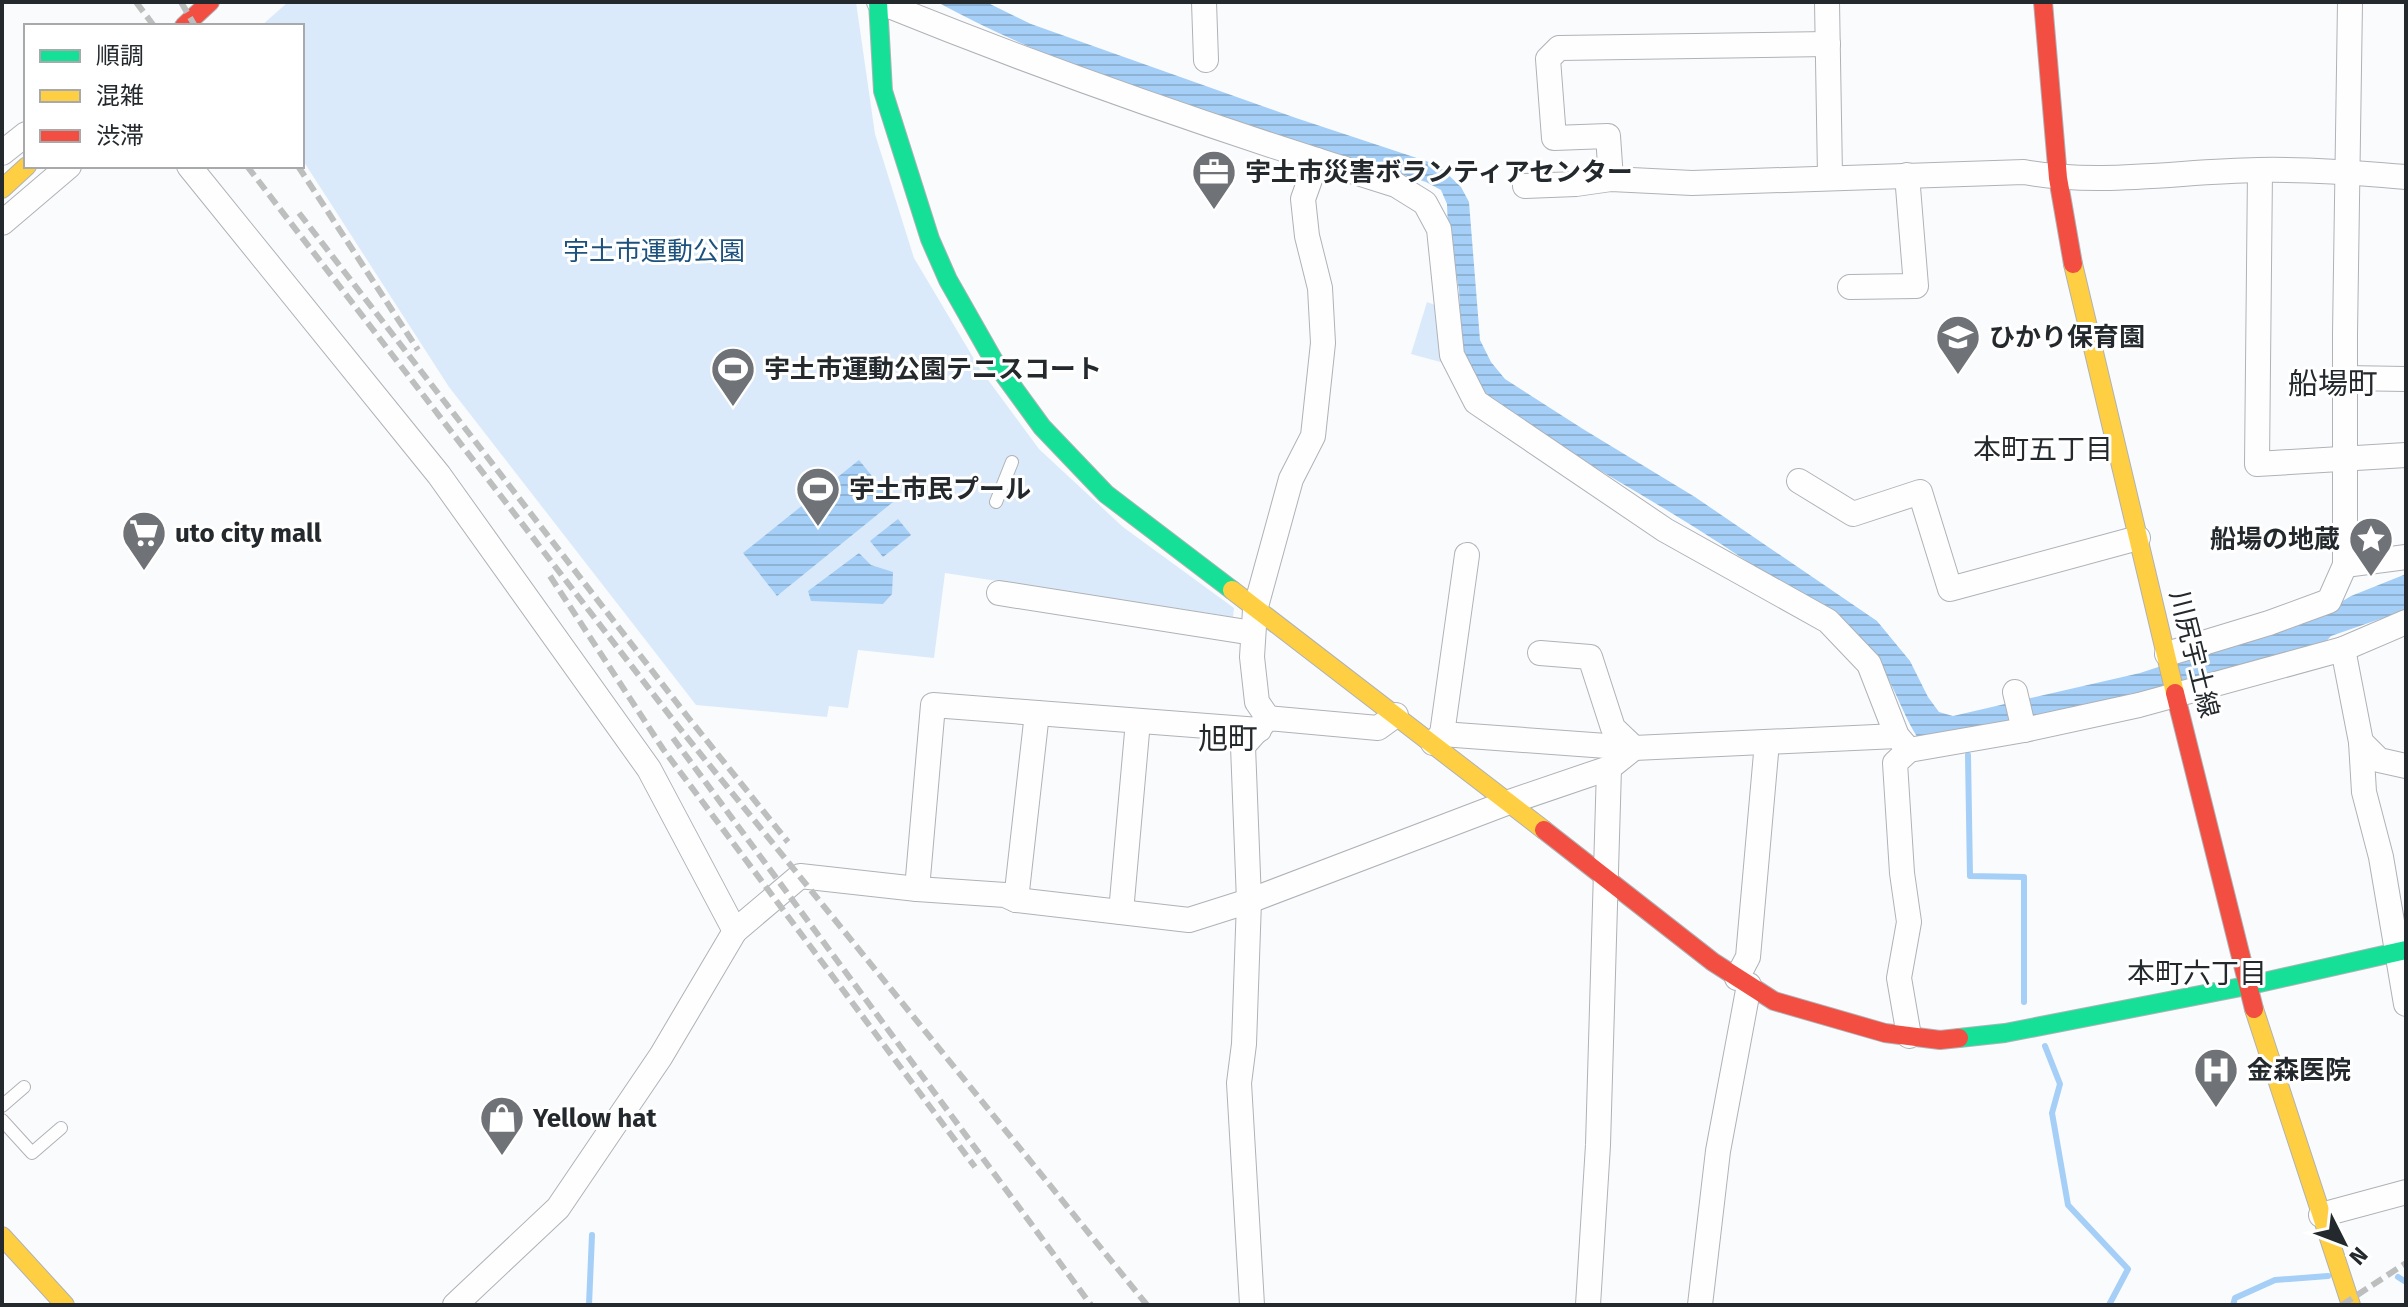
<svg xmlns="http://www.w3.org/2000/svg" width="2408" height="1307" viewBox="0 0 2408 1307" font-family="'Fira Sans','Noto Sans JP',sans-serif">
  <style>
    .park { fill: #dbeafa }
    .water { fill: url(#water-rules) }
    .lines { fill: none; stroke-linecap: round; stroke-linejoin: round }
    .stream { stroke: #a5cff6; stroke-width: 6 }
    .lane-casing { stroke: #afb2b6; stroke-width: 14 }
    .street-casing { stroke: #afb2b6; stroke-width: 26 }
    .fast-casing { stroke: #afb2b6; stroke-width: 20 }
    .slow-casing { stroke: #afb2b6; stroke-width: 20 }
    .jam-casing { stroke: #afb2b6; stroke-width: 20 }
    .lane { stroke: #fefeff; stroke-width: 12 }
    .street { stroke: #fefeff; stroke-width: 24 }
    .fast { stroke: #16e098; stroke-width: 18 }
    .slow { stroke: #ffcf43; stroke-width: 18 }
    .jam { stroke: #f24e42; stroke-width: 18 }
    .rail { stroke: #bdbebe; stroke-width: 6; stroke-dasharray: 12 6; stroke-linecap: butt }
    .labels { text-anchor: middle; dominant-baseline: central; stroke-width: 6; stroke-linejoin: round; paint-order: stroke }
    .poi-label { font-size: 26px; font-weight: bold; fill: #24292d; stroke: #fff; text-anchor: start }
    .park-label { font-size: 26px; fill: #1d527f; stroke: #fff }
    .street-label { font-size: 26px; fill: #24292d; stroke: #fff }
    .neighbourhood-label { font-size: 28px; fill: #24292d; stroke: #fff }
    .quarter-label { font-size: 30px; fill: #24292d; stroke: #fff }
  </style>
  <defs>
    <pattern id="water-rules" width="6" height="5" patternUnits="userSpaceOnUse" patternTransform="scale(2)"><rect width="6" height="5" fill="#a5cff6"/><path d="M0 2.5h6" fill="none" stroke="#8eb2d3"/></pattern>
  </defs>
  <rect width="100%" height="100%" fill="#fafbfd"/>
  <g class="park">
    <path d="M288 2H856L875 134 914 258 980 369 1039 449 1123 527 1234 608 1233 617 945 573 934 658 858 650 848 708 829 706 827 717 696 705 449 387 302 159V26H261Z"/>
    <path d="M1427 302 1448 310 1444 363 1411 354Z"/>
  </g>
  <g class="water">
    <path d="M937 2H986L1031 24 1296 118 1438 165 1461 187 1469 202 1480 340 1491 362 1505 379 1583 429 1695 497 1877 621 1910 661 1928 697 1939 712 1953 716 2140 673 2323 613 2351 596 2406 574V610L2331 636 2321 647 2027 722 1918 738C1898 707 1894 677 1866 650 1850 634 1830 622 1813 609 1723 539 1622 484 1524 426L1496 405 1470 375 1462 355 1459 290 1448 228 1447 204 1441 190 1426 182C1261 128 1090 85 937 2Z"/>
    <path d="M859 460 893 502 777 596 743 553Z"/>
    <path d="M898 519 911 535 883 557 870 541Z"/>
    <path d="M859 553 871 565 893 572 892 594 883 604 811 601 808 591Z"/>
  </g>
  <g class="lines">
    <g class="stream">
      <path d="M1968 755 1970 876 2024 877V1002"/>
      <path d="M2045 1046 2060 1084 2052 1113 2068 1205 2128 1269 2109 1305"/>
      <path d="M2398 1277 2406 1282"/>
      <path d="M589 1305 592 1235"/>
      <path d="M2233 1305 2235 1298 2275 1280 2328 1276"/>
    </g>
    <g class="lane-casing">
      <g id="lane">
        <path d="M996 502 1012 462"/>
        <path d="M2 1106 24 1087"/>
        <path d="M2 1120 32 1153 61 1128"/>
      </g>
    </g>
    <g class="street-casing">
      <g id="street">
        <path d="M879 2C1049 71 1221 131 1396 185L1425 203 1439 229 1452 355 1476 402 1665 530 1828 621 1869 664 1897 736 1909 750 2024 730 2139 705 2343 649 2406 622"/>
        <path d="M1204 2 1206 60"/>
        <path d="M1827 2 1830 176"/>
        <path d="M2 153 26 134"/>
        <path d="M189 166 439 475 649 769 735 931 661 1056 558 1208 455 1305"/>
        <path d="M2260 170 2257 464 2406 455"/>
        <path d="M1611 179 1608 136 1554 138 1548 59 1559 48 1828 44"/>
        <path d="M1525 186 1576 184 1611 179 1692 183 2024 172C2100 186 2181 171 2258 170 2307 169 2357 173 2406 177"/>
        <path d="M2 223 69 166"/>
        <path d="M1850 287 1916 286 1907 175"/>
        <path d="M2345 378 2406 379"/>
        <path d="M1799 481 1853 514 1920 492 1950 589 2138 538"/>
        <path d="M2345 565 2406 557"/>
        <path d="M999 593 1253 633"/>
        <path d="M2343 649 2361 742 2364 792 2381 857 2406 1004"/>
        <path d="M1540 653 1590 657 1613 728 1634 748"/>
        <path d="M2167 654 2269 623 2329 601 2345 565V334L2350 2"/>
        <path d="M2015 692 2024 730"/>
        <path d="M1268 718 1257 702 1252 657 1255 610 1291 479 1313 436 1323 343 1320 288 1307 236 1303 199 1317 160"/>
        <path d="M1442 734 1467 555"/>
        <path d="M2361 742 2379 760 2406 766"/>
        <path d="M1433 743 1442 734 1634 748 1897 736"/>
        <path d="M1909 750 1895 763 1902 873 1909 922 1899 978 1909 1036"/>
        <path d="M917 889 933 705 1259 730"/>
        <path d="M1016 900 1037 713"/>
        <path d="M1121 912 1138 721"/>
        <path d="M735 931 800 876 917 889 1005 895 1016 900 1189 920 1249 901 1509 802 1609 768 1634 748"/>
        <path d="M1737 978 1748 957 1767 742"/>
        <path d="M2321 1215 2406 1192"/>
        <path d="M1252 1305 1239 1083 1244 1044 1249 901 1243 746 1268 718 1378 728 1396 715"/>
        <path d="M1588 1305 1598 1145 1609 768"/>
        <path d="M1700 1305 1718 1151 1749 985"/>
      </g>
    </g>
    <g class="fast-casing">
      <g id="fast">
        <path d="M878 2 883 91 930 239 948 280 994 361 1042 427 1106 494 1232 590"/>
        <path d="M1959 1038 2005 1033 2246 986 2406 950"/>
      </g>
    </g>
    <g class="slow-casing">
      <g id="slow">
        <path d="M2 189 27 166"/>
        <path d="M2073 264 2175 693"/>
        <path d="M1232 590 1544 830"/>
        <path d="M2254 1009 2351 1305"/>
        <path d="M2 1236 65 1305"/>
      </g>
    </g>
    <g class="jam-casing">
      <g id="jam">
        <path d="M2043 2 2058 178 2073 264"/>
        <path d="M184 26 210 2"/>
        <path d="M2175 693 2254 1009"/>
        <path d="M1544 830 1713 962 1774 1001 1885 1033 1940 1040 1959 1038"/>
      </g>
    </g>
    <use href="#lane" class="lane"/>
    <use href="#street" class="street"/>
    <use href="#fast" class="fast"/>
    <use href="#slow" class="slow"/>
    <use href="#jam" class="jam"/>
    <g class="rail">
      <path d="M136 2 154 26"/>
      <path d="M181 2 195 26"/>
      <path d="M247 166 677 725 1147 1305"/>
      <path d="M298 166 418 350"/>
      <path d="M299 213 687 716 788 842"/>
      <path d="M550 576 663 749 975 1167"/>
      <path d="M673 738 1091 1305"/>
      <path d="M2342 1305 2406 1263"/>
    </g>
  </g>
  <defs>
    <g id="office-pin" transform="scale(2.3)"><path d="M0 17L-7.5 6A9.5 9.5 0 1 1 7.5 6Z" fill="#6f7276" stroke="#fff"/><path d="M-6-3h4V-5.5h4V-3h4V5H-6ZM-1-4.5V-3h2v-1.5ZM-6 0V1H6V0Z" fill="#fff"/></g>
    <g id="school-pin" transform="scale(2.3)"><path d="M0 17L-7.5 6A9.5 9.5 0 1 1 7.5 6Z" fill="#6f7276" stroke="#fff"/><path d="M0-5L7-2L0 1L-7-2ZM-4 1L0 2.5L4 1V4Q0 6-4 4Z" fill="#fff"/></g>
    <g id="stadium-pin" transform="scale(2.3)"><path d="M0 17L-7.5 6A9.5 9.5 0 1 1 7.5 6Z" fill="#6f7276" stroke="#fff"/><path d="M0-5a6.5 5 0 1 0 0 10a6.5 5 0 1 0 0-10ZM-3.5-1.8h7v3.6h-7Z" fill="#fff"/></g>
    <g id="supermarket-pin" transform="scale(2.3)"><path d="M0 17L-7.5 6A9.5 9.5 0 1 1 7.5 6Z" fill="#6f7276" stroke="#fff"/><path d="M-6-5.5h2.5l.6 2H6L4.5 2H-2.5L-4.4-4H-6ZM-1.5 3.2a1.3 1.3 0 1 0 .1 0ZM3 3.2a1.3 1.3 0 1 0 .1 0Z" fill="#fff"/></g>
    <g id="sight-pin" transform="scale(2.3)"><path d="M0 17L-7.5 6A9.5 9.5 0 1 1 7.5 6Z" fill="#6f7276" stroke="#fff"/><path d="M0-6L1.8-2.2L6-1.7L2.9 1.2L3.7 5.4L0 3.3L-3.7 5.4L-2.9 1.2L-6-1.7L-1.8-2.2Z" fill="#fff"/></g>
    <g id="hospital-pin" transform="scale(2.3)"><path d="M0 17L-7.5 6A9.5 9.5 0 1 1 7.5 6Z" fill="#6f7276" stroke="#fff"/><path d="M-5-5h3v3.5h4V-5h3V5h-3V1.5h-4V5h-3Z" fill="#fff"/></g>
    <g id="shop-pin" transform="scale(2.3)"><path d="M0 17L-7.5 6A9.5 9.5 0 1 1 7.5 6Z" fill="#6f7276" stroke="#fff"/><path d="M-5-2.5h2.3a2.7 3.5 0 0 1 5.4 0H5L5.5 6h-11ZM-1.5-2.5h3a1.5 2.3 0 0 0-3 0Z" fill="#fff"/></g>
  </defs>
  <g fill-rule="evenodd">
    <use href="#office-pin" x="1214" y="172"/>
    <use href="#school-pin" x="1958" y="337"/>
    <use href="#stadium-pin" x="733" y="369"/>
    <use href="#stadium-pin" x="818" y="489"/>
    <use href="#supermarket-pin" x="144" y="533"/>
    <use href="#sight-pin" x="2371" y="539"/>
    <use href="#hospital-pin" x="2216" y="1070"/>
    <use href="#shop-pin" x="502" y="1118"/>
  </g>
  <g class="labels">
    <g class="poi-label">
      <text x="1245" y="172">宇土市災害ボランティアセンター</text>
      <text x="1989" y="337">ひかり保育園</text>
      <text x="764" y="369">宇土市運動公園テニスコート</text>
      <text x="849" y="489">宇土市民プール</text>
      <text x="175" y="533">uto city mall</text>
      <text x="2340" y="539" text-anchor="end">船場の地蔵</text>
      <text x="2247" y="1070">金森医院</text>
      <text x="533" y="1118">Yellow hat</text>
    </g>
    <g class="park-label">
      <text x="654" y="251">宇土市運動公園</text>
    </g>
    <g class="street-label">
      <text transform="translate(2194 654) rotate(76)">川尻宇土線</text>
    </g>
    <g class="neighbourhood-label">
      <text x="2043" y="449">本町五丁目</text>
      <text x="2197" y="973">本町六丁目</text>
    </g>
    <g class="quarter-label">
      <text x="2333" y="384">船場町</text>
      <text x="1228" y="739">旭町</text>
    </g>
  </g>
  <rect width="2408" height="1307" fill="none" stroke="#24292d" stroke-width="8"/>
  <rect x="24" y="24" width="280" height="144" fill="#ffffff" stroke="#a7a9ab" stroke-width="2"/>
  <rect x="40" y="50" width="40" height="12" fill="#16e098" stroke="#a7a9ab" stroke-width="2"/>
  <text x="96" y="64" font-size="24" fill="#24292d">順調</text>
  <rect x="40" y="90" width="40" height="12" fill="#ffcf43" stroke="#a7a9ab" stroke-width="2"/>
  <text x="96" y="104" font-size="24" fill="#24292d">混雑</text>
  <rect x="40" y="130" width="40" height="12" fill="#f24e42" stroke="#a7a9ab" stroke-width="2"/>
  <text x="96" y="144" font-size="24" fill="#24292d">渋滞</text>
  <g transform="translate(2344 1243) rotate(132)" stroke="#ffffff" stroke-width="6" paint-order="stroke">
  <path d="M0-6L14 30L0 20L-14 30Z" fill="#24292d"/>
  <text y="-12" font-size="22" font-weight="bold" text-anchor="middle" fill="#24292d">N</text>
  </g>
</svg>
